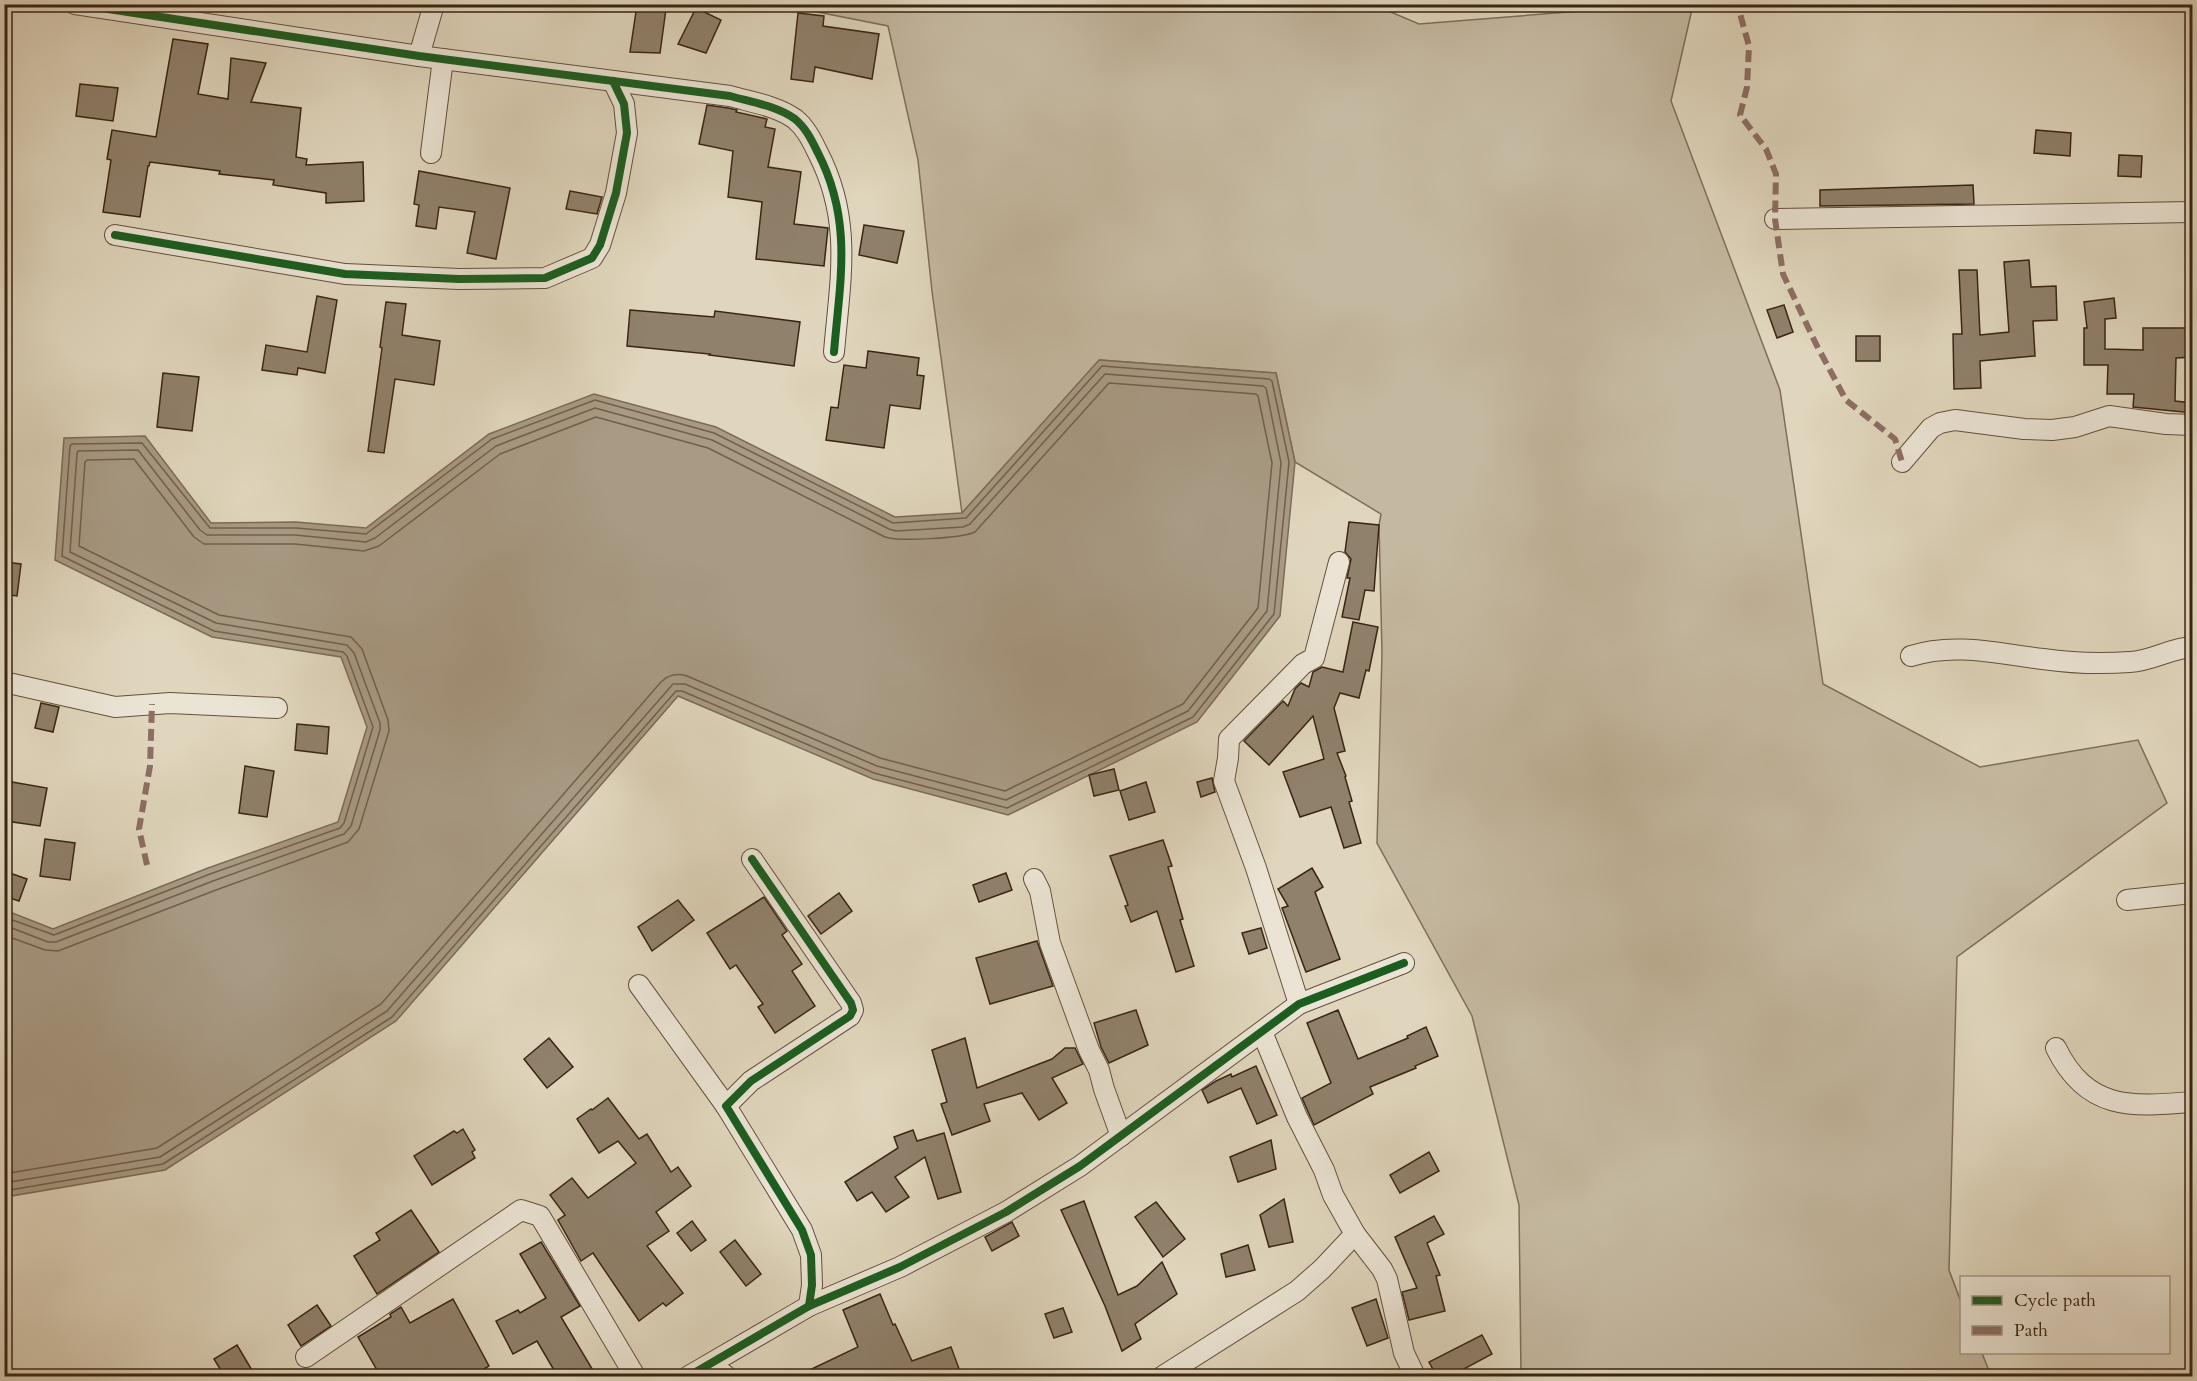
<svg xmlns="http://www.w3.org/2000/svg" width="2197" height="1381" viewBox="0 0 2197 1381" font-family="Cardo,serif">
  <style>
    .green { fill: #c4b8a0; stroke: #7f6e5a; stroke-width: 1.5 }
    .water { fill: #a89a84; stroke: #7c6b57; stroke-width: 1.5 }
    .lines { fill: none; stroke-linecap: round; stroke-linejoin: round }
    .shore { stroke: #71604c; stroke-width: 1.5 }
    .building { fill: #90816c; stroke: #3a2514; stroke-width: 1.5 }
    .street-casing { stroke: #64513e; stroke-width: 22 }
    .street { stroke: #ebe4d4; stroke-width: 20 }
    .quiet { stroke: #8d6e63; stroke-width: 6; stroke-dasharray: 12 6; stroke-linecap: butt }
    .cycleway-casing { stroke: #ebe4d4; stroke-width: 11 }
    .cycleway { stroke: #1b5e20; stroke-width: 8 }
  </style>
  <rect width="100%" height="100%" fill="#e0d6bd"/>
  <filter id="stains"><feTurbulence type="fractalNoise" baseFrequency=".00333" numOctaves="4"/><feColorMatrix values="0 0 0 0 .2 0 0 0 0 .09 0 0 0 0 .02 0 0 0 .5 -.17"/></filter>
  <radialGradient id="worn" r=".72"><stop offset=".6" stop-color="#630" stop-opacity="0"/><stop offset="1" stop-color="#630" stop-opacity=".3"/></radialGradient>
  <path class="green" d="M1372 4 1419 24 1657 5H1693L1671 101 1780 390 1823 684 1980 767 2138 740 2167 803 1957 957 1949 1270 1961 1302 1962 1352 1982 1353 1991 1376H1521L1519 1205 1472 1016 1377 843 1382 653 1379 525 1381 514 1295 462 1276 373 1100 360 962 513 932 291 918 160 888 26 782 5Z"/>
  <path class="water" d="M1099 360 1276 373 1295 462 1280 616 1197 722 1008 815 873 779 678 696 396 1021 165 1170 5 1197V910L53 929 208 868 338 822 367 727 341 657 212 637 55 560 64 438 145 436 211 523 296 522 366 528 489 434 594 394 716 427 895 517 962 513Z"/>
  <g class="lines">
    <g class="shore">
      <path d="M4 917 54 935 210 874 340 828 344 823 373 727 347 656 343 652 214 631 62 556 70 446 72 444 142 443 210 528H296L366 534 492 439 595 400 714 433 893 523 966 518 1102 366 1269 379 1272 381 1289 462 1274 614 1193 717 1007 808 874 773 682 691H676L392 1017 163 1164 4 1191"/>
      <path d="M4 925 48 942H56L213 881 344 834 351 826 380 730V723L354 653 347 645 216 623 70 552 77 454 78 451 138 450 200 530 207 535H295L366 542 375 538 496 446 595 408 712 440 889 529 896 531 963 527 970 524 1105 374 1263 386 1266 388 1281 463 1267 611 1188 711 1006 800 877 766 685 684H673L387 1011 160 1157 4 1183"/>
      <path d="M4 935 45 950 58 951 216 890 348 842 359 829 389 731 388 720 362 649 351 637 219 615 79 546 85 462 87 460 134 459 194 537 204 544H295L364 551 379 546 500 454 596 417 708 448 885 537C898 542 963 538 975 532L1109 383 1256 394 1258 396 1272 463 1258 608 1183 704 1005 791 880 758 687 676C677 673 668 675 661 682L381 1004 157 1148 4 1174"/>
    </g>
  </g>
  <g class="building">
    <path d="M637 5 666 9 660 53 630 52Z"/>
    <path d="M696 8 721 20 706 53 678 44Z"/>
    <path d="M798 13 824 16 823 26 879 34 872 79 815 67 813 82 791 79Z"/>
    <path d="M173 39 208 44 198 94 228 99 231 58 266 63 251 102 301 108 296 157 307 159 306 165 363 162 364 201 326 203V193L273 185 274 180 219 174 220 171 150 162 149 166H148L140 217 103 212 111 160 107 159 112 130 156 137Z"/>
    <path d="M80 84 118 88 113 121 76 116Z"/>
    <path d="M707 105 728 108 737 110 736 112 767 119 765 127 775 129 768 167 801 172 794 224 828 228 824 266 756 259 762 202 728 197 733 151 699 144Z"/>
    <path d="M2036 130 2071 133 2070 156 2034 153Z"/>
    <path d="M2119 155 2142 156 2141 177 2118 176Z"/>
    <path d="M419 171 510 188 496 259 467 253 475 212 439 207 436 229 416 226 419 205 414 204Z"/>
    <path d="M1973 185 1974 204 1820 206V190Z"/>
    <path d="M570 191 602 197 597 214 566 209Z"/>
    <path d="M864 225 904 231 897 263 859 255Z"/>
    <path d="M2029 260 2031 287 2056 286 2057 320 2033 321 2035 356 1980 361 1981 388 1954 389 1953 334H1962L1959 270H1977L1980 335 2009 332 2004 262Z"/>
    <path d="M317 296 337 300 325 373 298 368 297 375 262 370 266 345 307 352Z"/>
    <path d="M2114 298 2116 318 2105 319V349L2143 350V328H2193V357L2176 358 2175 401 2193 403V413L2133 407 2134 394H2107L2108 365H2084V328H2087L2084 302Z"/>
    <path d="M386 302 406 304 402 335 440 341 434 385 395 379 384 453 368 451 382 348 380 347Z"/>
    <path d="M1784 305 1793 332 1777 338 1767 310Z"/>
    <path d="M630 310 714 317 715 311 800 322 794 366 709 355 710 354 627 346Z"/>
    <rect x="1856" y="336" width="24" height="25"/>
    <path d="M868 351 919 358 917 375 924 376 920 409 890 405 884 448 826 440 831 407 838 408 844 365 866 368Z"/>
    <path d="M163 373 199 377 192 431 157 427Z"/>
    <path d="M1349 522 1379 525 1374 591 1365 590 1359 620 1342 617 1350 578H1347L1351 559 1345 552Z"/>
    <path d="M4 562 21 564 17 596 4 594Z"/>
    <path d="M1353 622 1378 627 1369 671 1366 670 1359 698 1340 693 1334 708 1345 751 1337 753 1346 776 1345 777 1352 801 1349 802 1361 843 1344 848 1331 807 1300 817 1283 772 1324 759 1313 716 1269 765 1244 741 1283 701 1288 706 1295 689 1301 683 1309 687 1313 672 1322 667 1343 672Z"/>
    <path d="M41 703 59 707 53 732 35 728Z"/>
    <path d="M297 724 329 727 327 754 295 750Z"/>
    <path d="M245 766 274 771 267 817 239 813Z"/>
    <path d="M1114 769 1119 790 1094 796 1089 775Z"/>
    <path d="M1212 778 1215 792 1201 797 1197 782Z"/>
    <path d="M12 782 47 788 40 826 6 821Z"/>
    <path d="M1146 782 1155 812 1129 820 1120 791Z"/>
    <path d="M45 839 75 843 70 880 40 876Z"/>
    <path d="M1163 840 1172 866 1168 867 1183 919 1180 920 1194 966 1176 972 1157 911 1131 922 1125 906 1128 905 1110 856Z"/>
    <path d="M1312 868 1323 887 1315 892 1340 959 1306 972 1282 908 1288 906 1278 889Z"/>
    <path d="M4 871 27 879 19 901 4 896Z"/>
    <path d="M1006 873 1012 890 979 902 973 885Z"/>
    <path d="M839 893 852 911 821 934 808 916Z"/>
    <path d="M764 897 787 931 782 935 802 964 792 971 815 1006 775 1033 758 1007 763 1004 736 965 730 969 707 933Z"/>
    <path d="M678 900 694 920 652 951 638 927Z"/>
    <path d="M1261 928 1267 948 1249 954 1242 933Z"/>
    <path d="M1037 941 1053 986 990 1004 976 958Z"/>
    <path d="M1136 1010 1148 1045 1109 1063 1101 1047 1094 1023Z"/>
    <path d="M1338 1010 1358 1059 1408 1038 1407 1036 1426 1027 1438 1056 1415 1066 1416 1068 1370 1087 1373 1094 1314 1125 1302 1098 1331 1083 1307 1023Z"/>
    <path d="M549 1038 573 1067 547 1088 524 1059Z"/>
    <path d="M965 1038 977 1088 1052 1059 1065 1048H1075L1083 1064 1052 1078 1067 1103 1039 1120 1022 1093 984 1104 990 1121 952 1135 941 1104 947 1102 932 1050Z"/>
    <path d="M1256 1066 1277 1115 1257 1124 1241 1088 1208 1103 1202 1090 1216 1081 1231 1074 1232 1077Z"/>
    <path d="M608 1098 639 1139 647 1134 671 1172 678 1167 691 1186 656 1212 669 1231 647 1246 683 1293 666 1306 663 1303 639 1321 593 1253 581 1261 558 1220 565 1215 550 1195 572 1178 588 1198 636 1163 618 1141 599 1153 577 1119 591 1109 592 1110Z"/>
    <path d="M463 1129 475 1150 472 1152 475 1158 432 1185 414 1156 454 1131 457 1133Z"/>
    <path d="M913 1130 917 1141 944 1133 961 1192 938 1199 925 1157 895 1177 909 1197 886 1212 872 1192 857 1201 845 1182 898 1148 894 1137Z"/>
    <path d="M1271 1140 1276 1169 1238 1182 1230 1157Z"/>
    <path d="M1429 1152 1439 1171 1400 1193 1390 1175Z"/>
    <path d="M1284 1199 1293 1242 1269 1247 1260 1215Z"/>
    <path d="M1084 1201 1118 1295 1137 1286 1162 1262 1177 1294 1135 1324 1141 1339 1122 1351 1105 1306 1061 1210Z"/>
    <path d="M1156 1202 1185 1239 1163 1257 1135 1217Z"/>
    <path d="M411 1210 439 1252 377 1294 354 1256 380 1240 376 1233Z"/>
    <path d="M1434 1216 1444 1234 1427 1243 1440 1275 1436 1276 1445 1311 1409 1320 1402 1292 1417 1288 1395 1237Z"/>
    <path d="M692 1221 706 1240 691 1251 677 1233Z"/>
    <path d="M1012 1222 1019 1236 992 1251 985 1237Z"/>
    <path d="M735 1240 761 1274 746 1286 720 1252Z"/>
    <path d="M541 1242 580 1306 561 1317 597 1377H558L537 1341 513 1354 496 1321 518 1310 520 1313 546 1298 520 1254Z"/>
    <path d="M1248 1245 1255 1270 1226 1277 1221 1254Z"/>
    <path d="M880 1294 893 1325 895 1324 912 1361 951 1347 962 1377H795L858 1347 843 1310Z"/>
    <path d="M453 1299 489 1366 471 1377H381L358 1337 391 1317 390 1314 401 1307 410 1323Z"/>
    <path d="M1376 1299 1388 1338 1367 1346 1352 1308Z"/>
    <path d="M317 1305 331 1326 301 1346 288 1325Z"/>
    <path d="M1063 1308 1072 1332 1054 1338 1045 1314Z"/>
    <path d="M1482 1335 1492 1354 1449 1377H1437L1429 1362Z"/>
    <path d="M237 1345 256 1377H225L214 1359Z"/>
  </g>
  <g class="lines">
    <g class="street-casing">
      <g id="street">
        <path d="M75 4 419 56 730 96C751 102 777 106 795 119 806 128 812 141 818 153 853 221 840 280 834 352"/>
        <path d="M419 56 434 4"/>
        <path d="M431 153 443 59"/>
        <path d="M1775 219 2192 212"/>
        <path d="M115 235 345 274 459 279 545 278 592 258 600 245 616 193 627 133 624 104 613 81"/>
        <path d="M1902 462 1931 428 1940 423 1955 420 2024 429 2052 430 2075 427 2109 416 2166 424 2192 425"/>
        <path d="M1911 656C1954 642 2000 654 2043 659 2071 663 2102 664 2130 662 2152 661 2171 648 2192 647"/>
        <path d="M4 682 115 707 170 703 277 708"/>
        <path d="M752 859 851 1003 853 1010 850 1016 751 1081 726 1106 802 1230 811 1255 812 1285 809 1306"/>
        <path d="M1034 879 1040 891 1050 943 1089 1050 1099 1070 1104 1089 1121 1136"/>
        <path d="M2127 900 2192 893"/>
        <path d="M639 985 726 1106"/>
        <path d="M1299 1004 1256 868 1224 781 1228 758 1229 739 1303 664 1314 658 1339 562"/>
        <path d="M1262 1032 1297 1117 1324 1170 1333 1195 1355 1234 1382 1269 1387 1279 1404 1353 1415 1376"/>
        <path d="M2056 1048C2087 1111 2131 1107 2192 1102"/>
        <path d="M306 1357 521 1210 540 1216 635 1376"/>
        <path d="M711 1364 726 1376"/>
        <path d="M689 1376 809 1306 900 1267 1006 1212 1080 1166 1299 1004 1404 963"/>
        <path d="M1163 1376 1297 1291 1322 1269 1355 1234"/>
      </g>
    </g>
    <use href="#street" class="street"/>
    <g class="quiet">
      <path d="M1728 4 1739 10 1749 46 1747 87 1740 115 1766 149 1776 174 1775 219 1783 274 1816 344 1846 400 1895 439 1902 462"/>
      <path d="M147 865 139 829 150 766 152 704"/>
    </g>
    <g class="cycleway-casing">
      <g id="cycleway">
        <path d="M75 4 419 56 730 96C751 102 777 106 795 119 806 128 812 141 818 153 853 221 840 280 834 352"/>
        <path d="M115 235 345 274 459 279 545 278 592 258 600 245 616 193 627 133 624 104 613 81"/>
        <path d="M752 859 851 1003 853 1010 850 1016 751 1081 726 1106 802 1230 811 1255 812 1285 809 1306"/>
        <path d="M689 1376 809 1306 900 1267 1006 1212 1080 1166 1299 1004 1404 963"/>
      </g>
    </g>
    <use href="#cycleway" class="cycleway"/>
  </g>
  <rect width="2197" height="1381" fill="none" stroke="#e0d6bd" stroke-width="24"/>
  <rect x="6" y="6" width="2185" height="1369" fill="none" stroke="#3a2514" stroke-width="3"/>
  <rect x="12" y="12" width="2173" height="1357" fill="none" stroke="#3a2514" stroke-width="1.5"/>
  <rect x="1960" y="1276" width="210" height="78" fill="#ebe4d4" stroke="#a49887" stroke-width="1.5"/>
  <rect x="1972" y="1296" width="30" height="9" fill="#1b5e20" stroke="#a49887" stroke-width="1.5"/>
  <text x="2014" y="1306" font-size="18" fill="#3a2514">Cycle path</text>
  <rect x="1972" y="1326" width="30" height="9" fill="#8d6e63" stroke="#a49887" stroke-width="1.5"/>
  <text x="2014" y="1336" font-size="18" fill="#3a2514">Path</text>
  <rect width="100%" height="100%" filter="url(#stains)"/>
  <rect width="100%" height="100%" fill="url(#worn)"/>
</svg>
